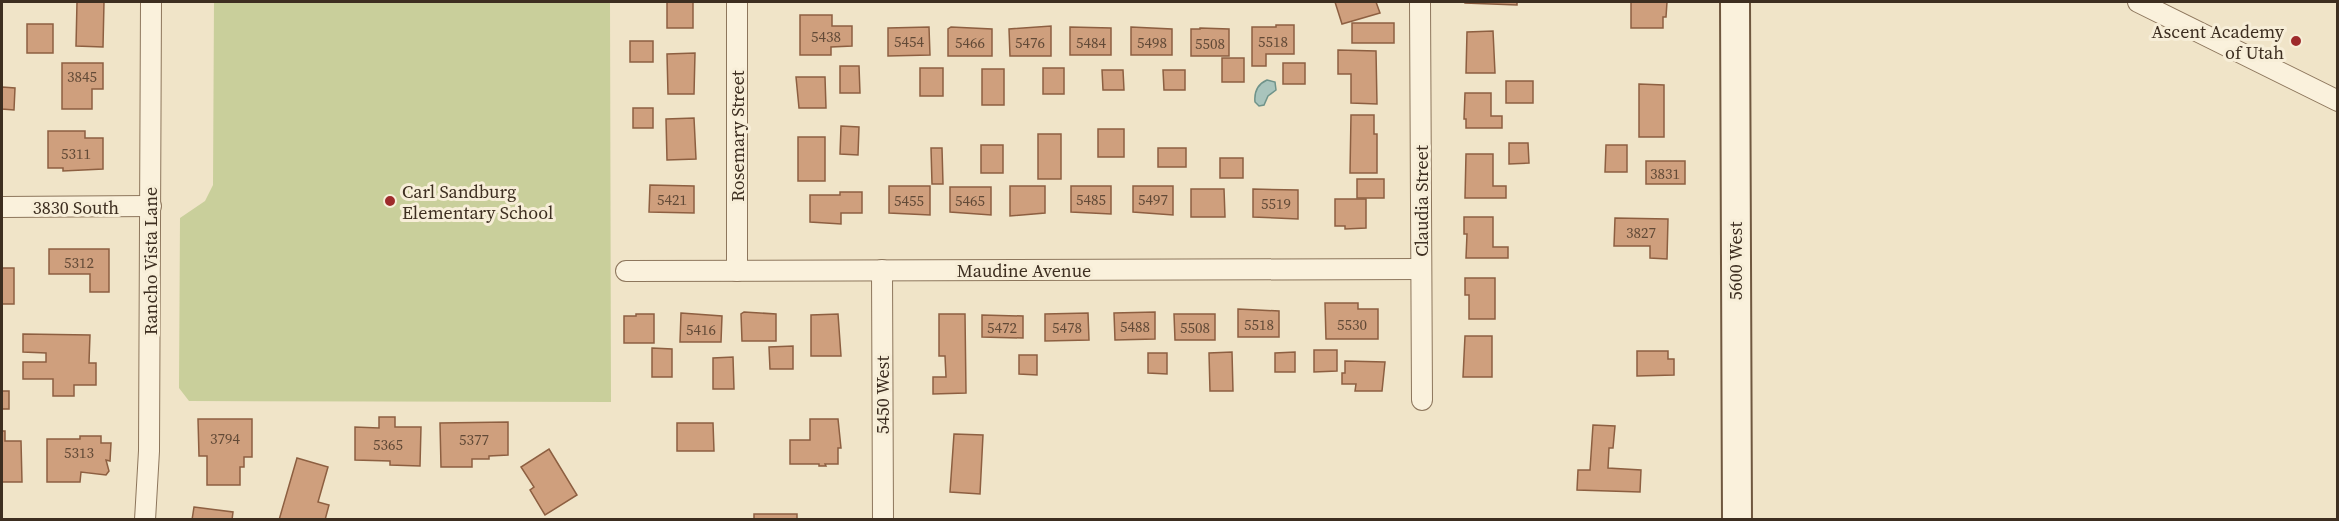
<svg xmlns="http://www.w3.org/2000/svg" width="2339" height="521" viewBox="0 0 2339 521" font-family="'Source Serif 4',serif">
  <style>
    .green { fill: #c9cf9b }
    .water { fill: #a9c4bc; stroke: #6f938a; stroke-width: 1.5 }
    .building { fill: #cf9f7d; stroke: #8d5f41; stroke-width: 1.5 }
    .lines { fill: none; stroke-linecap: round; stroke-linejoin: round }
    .street-casing { stroke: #8d765c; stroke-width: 22 }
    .secondary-casing { stroke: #6f573f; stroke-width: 32 }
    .street { stroke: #faf1dc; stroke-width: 20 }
    .secondary { stroke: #faf1dc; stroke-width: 28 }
    .poi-dot { fill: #9e2a2b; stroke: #f7eed8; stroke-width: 2 }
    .labels { text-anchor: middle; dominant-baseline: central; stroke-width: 6; stroke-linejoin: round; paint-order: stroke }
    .number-label { font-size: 15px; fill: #624a37 }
    .poi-label { font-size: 18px; fill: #3d2e20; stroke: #f7eed8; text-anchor: end }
    .street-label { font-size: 18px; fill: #3d2e20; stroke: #f7eed8 }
  </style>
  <rect width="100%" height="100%" fill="#f0e4c8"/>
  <path class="green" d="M214 2H610L611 402 189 401 179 388 180 218 205 201 213 185Z"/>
  <path class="water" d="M1267 80 1275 82 1276 90 1268 96 1264 105 1259 106 1255 102C1254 92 1258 84 1267 80Z"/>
  <g class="building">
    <path d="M77 2H104L103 47 76 46Z"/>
    <rect x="667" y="2" width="26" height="26"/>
    <path d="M1335 2H1376L1380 13 1342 24Z"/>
    <path d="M1465 2H1517V5L1465 3Z"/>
    <path d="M1631 2H1667L1666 17H1663V28H1631Z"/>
    <path d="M800 15H832V26H852V46L831 47V55H800Z"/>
    <rect x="1352" y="23" width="42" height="20"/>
    <rect x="27" y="24" width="26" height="29"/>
    <path d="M1276 25H1294V54H1266V66H1252V27H1276Z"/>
    <path d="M1051 26V56H1010L1009 29Z"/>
    <path d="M929 27 930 55 888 56V28Z"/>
    <path d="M951 27 992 29V56H948V29Z"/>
    <path d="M1070 27 1111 28V55H1070Z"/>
    <path d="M1131 27 1172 29V55H1131Z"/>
    <path d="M1200 28 1229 29V56H1191V29H1200Z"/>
    <path d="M1493 31 1495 73H1466L1467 32Z"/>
    <rect x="630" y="41" width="23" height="21"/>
    <path d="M1338 50 1376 51 1377 104 1351 103V74H1338Z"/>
    <path d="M695 53 694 94H668L667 54Z"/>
    <rect x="1222" y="58" width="22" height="24"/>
    <path d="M62 63H103V89H92V109H62Z"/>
    <rect x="1283" y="63" width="22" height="21"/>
    <path d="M840 66H859L860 93H840Z"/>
    <rect x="920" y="68" width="23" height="28"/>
    <rect x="1043" y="68" width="21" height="26"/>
    <rect x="982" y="69" width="22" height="36"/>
    <path d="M1102 70H1123L1124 90H1103Z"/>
    <path d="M1163 70H1185V90H1164Z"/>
    <path d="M796 77H825L826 108H799Z"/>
    <rect x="1506" y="81" width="27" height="22"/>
    <path d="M1639 84 1664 85V137H1639Z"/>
    <path d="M2 87 15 88 14 110 2 109Z"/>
    <path d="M1465 93H1491V116H1502V128H1466V119H1464Z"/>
    <rect x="633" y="108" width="20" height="20"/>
    <path d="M1351 115H1374V134H1377V173H1350Z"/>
    <path d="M694 118 696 159 667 160 666 119Z"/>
    <path d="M841 126 859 127 858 155 840 154Z"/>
    <rect x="1098" y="129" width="26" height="28"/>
    <path d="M48 131H85V138H103V169L63 171V168H48Z"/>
    <rect x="1038" y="134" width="23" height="45"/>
    <rect x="798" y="137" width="27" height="44"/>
    <path d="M1509 143H1528L1529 163 1509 164Z"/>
    <rect x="981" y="145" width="22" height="28"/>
    <path d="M1606 145H1627V172H1605Z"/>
    <path d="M931 148H942L943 184H932Z"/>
    <rect x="1158" y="148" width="28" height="19"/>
    <path d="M1466 154H1493V186H1506V198H1465Z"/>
    <rect x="1220" y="158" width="23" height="20"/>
    <rect x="1646" y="161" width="39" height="23"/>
    <rect x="1357" y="179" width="27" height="19"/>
    <path d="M650 185 694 186V213L649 212Z"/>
    <path d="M889 186H930V215L889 213Z"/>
    <path d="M1010 186H1045V213L1010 216Z"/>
    <path d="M1071 186H1111V214L1071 212Z"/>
    <path d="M1133 186H1173V215L1133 212Z"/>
    <path d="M950 187H991V215L950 212Z"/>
    <path d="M1191 189H1224L1225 217H1191Z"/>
    <path d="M1253 189 1298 190V219L1253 217Z"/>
    <path d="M840 192H862V213H841V224L810 222V195H840Z"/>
    <path d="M1335 199H1366V228L1345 229V226H1335Z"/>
    <path d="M1464 217H1493V247H1508V258H1466L1467 234H1464Z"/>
    <path d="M1615 218 1668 219 1667 259 1650 258V246H1614Z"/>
    <path d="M49 249H109V292H90V274H49Z"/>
    <rect x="2" y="268" width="12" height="36"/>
    <path d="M1465 278H1495V319H1469V295H1465Z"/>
    <path d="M1325 303H1358V309H1378V339H1326Z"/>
    <path d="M1238 309 1279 311V337H1238Z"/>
    <path d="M744 312 776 314V341H742L741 314Z"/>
    <path d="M1155 312V339L1115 340 1114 313Z"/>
    <path d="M681 313 722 316 721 342H680Z"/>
    <path d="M1088 313 1089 340 1045 341V314Z"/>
    <path d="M636 314H654V343H624V316H636Z"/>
    <path d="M838 314 841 356H811V315Z"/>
    <path d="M939 314H965L966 393 933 394V377H946L945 356H939Z"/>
    <path d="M1174 314H1215V340H1175Z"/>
    <path d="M982 315 1023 316V338L982 337Z"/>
    <path d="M23 334 90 335 89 363H96V385H74V396H53V379H23V362H46V353L23 352Z"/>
    <path d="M1465 336H1492V377H1463Z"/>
    <path d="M793 346V369H770L769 347Z"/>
    <path d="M652 348 672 349V377H652Z"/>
    <path d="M1314 350H1337V371L1314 372Z"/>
    <path d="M1637 351H1668V359H1674V375L1637 376Z"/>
    <path d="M1232 352 1233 391H1210L1209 353Z"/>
    <path d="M1295 352V372H1275V353Z"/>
    <path d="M1148 353H1167V374L1148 373Z"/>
    <path d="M1019 355H1037V375L1019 374Z"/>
    <path d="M733 357 734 389H713V358Z"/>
    <path d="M1345 361 1385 362 1382 391H1355L1356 384H1342V373H1345Z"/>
    <rect x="2" y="391" width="7" height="18"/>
    <path d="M379 417H395V427H421L420 466 390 465V461L355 460V427L379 428Z"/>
    <path d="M198 419H252V457H244V467H240V485H207V456H199Z"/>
    <path d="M810 419H838L841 448H838V464H825L826 466H819V464H790V440H810Z"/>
    <path d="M508 422V455L489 456V459H472V467H441L440 423Z"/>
    <path d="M677 423H713L714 451H677Z"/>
    <path d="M1593 425 1615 426 1613 448H1609L1608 468 1641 470 1640 492 1577 490 1578 470H1590Z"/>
    <path d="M2 431H5V441H21L22 482H2Z"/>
    <path d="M954 434 983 435 980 494 950 492Z"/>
    <path d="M80 436H101V443H111L110 461 106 460 109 471 106 475 81 472 80 482H47V439H80Z"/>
    <path d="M549 449 577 495 545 515 530 490 534 487 521 467Z"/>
    <path d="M297 458 328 467 318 502 329 505 325 520H279Z"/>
    <path d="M194 507 233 512 232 520H192Z"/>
    <rect x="754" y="514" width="43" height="6"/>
  </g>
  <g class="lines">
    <g class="street-casing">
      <g id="street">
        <path d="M737 2V271"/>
        <path d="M1420 2 1422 400"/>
        <path d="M2138 2 2338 101"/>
        <path d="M2 207 151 206"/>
        <path d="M882 270 883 520"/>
        <path d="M626 271 1421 269"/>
        <path d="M145 520 149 451 151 2"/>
      </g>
    </g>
    <g class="secondary-casing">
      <path id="secondary" d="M1735 2 1737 520"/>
    </g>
    <use href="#street" class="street"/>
    <use href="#secondary" class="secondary"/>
  </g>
  <g class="poi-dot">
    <circle cx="2296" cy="41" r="6"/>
    <circle cx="390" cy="201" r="6"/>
  </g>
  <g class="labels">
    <g class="number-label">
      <text x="826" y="36">5438</text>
      <text x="909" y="41">5454</text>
      <text x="1273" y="41">5518</text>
      <text x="970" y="42">5466</text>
      <text x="1030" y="42">5476</text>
      <text x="1091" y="42">5484</text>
      <text x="1152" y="42">5498</text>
      <text x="1210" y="43">5508</text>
      <text x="82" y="76">3845</text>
      <text x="76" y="153">5311</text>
      <text x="1665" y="173">3831</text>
      <text x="672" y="199">5421</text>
      <text x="1091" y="199">5485</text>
      <text x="1153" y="199">5497</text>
      <text x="909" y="200">5455</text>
      <text x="970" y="200">5465</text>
      <text x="1276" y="203">5519</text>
      <text x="1641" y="232">3827</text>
      <text x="79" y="262">5312</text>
      <text x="1259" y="324">5518</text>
      <text x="1352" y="324">5530</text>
      <text x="1135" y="326">5488</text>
      <text x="1002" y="327">5472</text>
      <text x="1067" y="327">5478</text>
      <text x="1195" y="327">5508</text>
      <text x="701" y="329">5416</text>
      <text x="225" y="438">3794</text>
      <text x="474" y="439">5377</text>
      <text x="388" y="444">5365</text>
      <text x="79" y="452">5313</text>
    </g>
    <g class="poi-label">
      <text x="2284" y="31">Ascent Academy<tspan x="2284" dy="21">of Utah</tspan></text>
      <text x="402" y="191" text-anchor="start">Carl Sandburg<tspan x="402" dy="21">Elementary School</tspan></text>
    </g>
    <g class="street-label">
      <text transform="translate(737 136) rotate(-90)">Rosemary Street</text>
      <text transform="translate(1421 201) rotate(-90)">Claudia Street</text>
      <text x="76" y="207">3830 South</text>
      <text transform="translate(150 261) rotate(-90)">Rancho Vista Lane</text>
      <text transform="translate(1735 261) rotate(-90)">5600 West</text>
      <text x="1024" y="270">Maudine Avenue</text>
      <text transform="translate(882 395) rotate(-90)">5450 West</text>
    </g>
  </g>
  <rect width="2339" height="521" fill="none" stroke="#3d2e20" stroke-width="6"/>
</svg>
